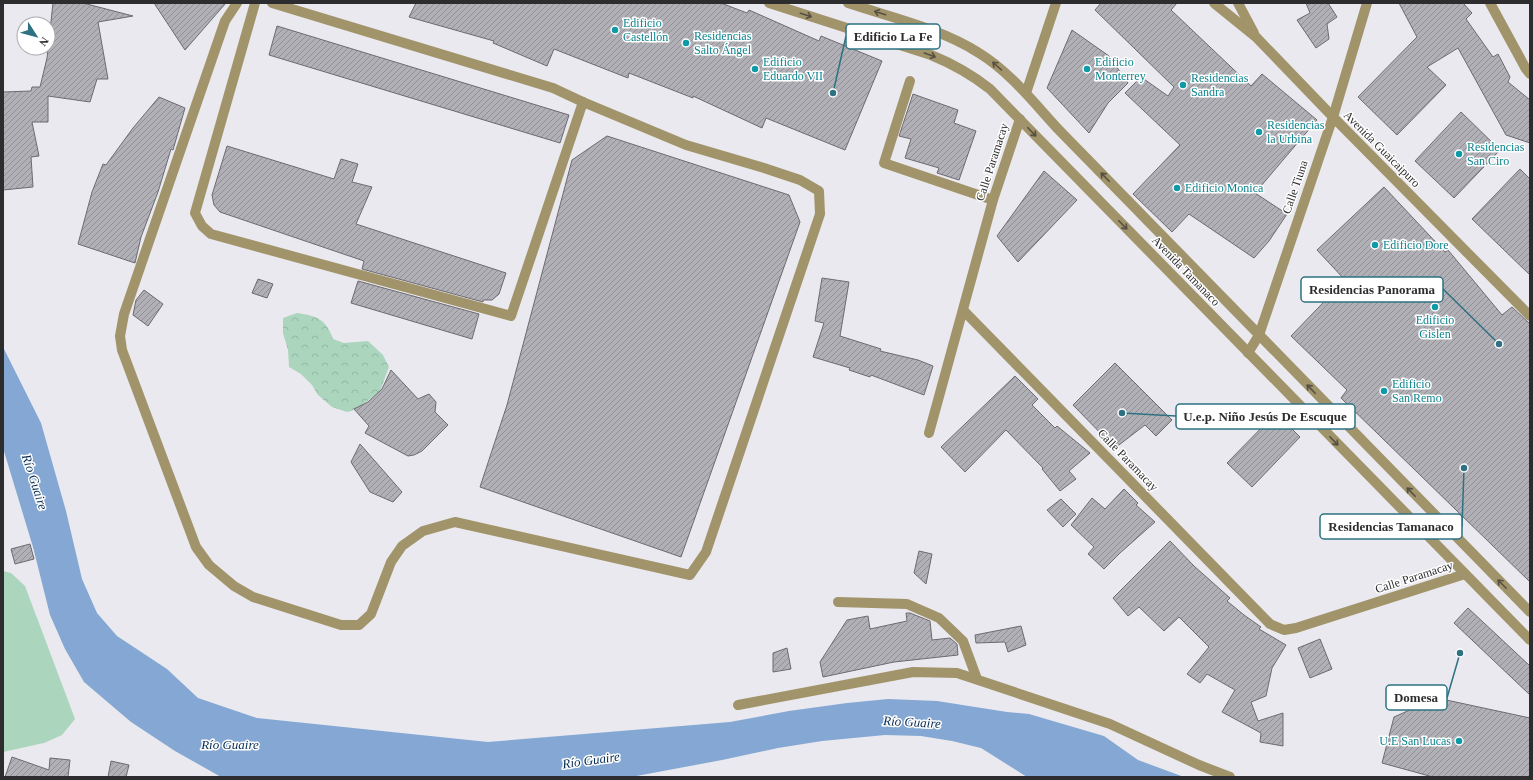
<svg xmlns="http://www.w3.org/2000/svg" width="1533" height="780" viewBox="0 0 1533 780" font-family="'Times New Roman',serif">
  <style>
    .grass { fill: #abd6bd }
    .forest { fill: url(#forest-crowns) }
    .water { fill: #84a8d3 }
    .building { fill: url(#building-hatch); stroke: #6c6b70 }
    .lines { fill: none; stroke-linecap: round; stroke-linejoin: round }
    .street { stroke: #a2946a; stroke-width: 10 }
    .oneway { stroke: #565144 }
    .culture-dot { fill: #0f9aa8; stroke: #fff; stroke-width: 1.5 }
    .labels { text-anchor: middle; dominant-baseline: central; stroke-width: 3; stroke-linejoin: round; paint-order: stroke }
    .culture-label { font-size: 12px; fill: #0d838f; stroke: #fff; text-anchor: start }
    .street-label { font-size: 12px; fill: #2d2d2f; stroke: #fff }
    .water-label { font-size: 13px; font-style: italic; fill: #052b54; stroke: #fff }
    .leader { fill: none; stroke: #2e7182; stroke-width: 1.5 }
    .callout-dot { fill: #2e7182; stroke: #fff; stroke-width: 1.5 }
    .callout { fill: #fff; stroke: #2e7182; stroke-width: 1.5 }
    .callout-label { font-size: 13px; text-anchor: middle; font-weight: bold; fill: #2d2d2f }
  </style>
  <defs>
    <pattern id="forest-crowns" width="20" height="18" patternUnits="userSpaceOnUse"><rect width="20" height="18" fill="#abd6bd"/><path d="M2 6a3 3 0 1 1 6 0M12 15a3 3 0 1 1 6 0" fill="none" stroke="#93b8a3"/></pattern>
    <pattern id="building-hatch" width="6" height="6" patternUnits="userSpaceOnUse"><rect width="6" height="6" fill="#b1b0b6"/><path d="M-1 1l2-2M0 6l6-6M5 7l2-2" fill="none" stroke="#909094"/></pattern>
  </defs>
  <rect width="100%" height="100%" fill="#e9e9ef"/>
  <path class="grass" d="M3 571 11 573 25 586 75 719 62 735 44 743 3 752Z"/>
  <path class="forest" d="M297 313C317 316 326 319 333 339L344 343 368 341 383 355 389 367 380 391 361 406 351 411 347 412 332 407 318 395 312 385 301 374 289 367 288 350 283 333V318Z"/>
  <path class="water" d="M3 347 41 423 66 511 82 579 97 613 117 636 167 669 198 698 257 718 488 742 730 722 789 711 847 703 888 699 937 701 1007 712 1029 714 1104 736 1138 760 1184 777H1027L981 748 952 741 921 736 885 735 822 741 778 748 722 760 631 777H221L175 751 131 722 84 682 65 649 50 615 33 547 3 448Z"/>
  <g class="building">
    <path d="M53 3H83L133 16 98 22 108 79H97L90 102 48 96V122H32L39 156 31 157 33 187 3 190V92L31 91 32 87H40L47 58Z"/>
    <path d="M154 3H226L185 50Z"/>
    <path d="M416 3H721L747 13 749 10 819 41 821 36 882 61 845 150 766 118 762 128 693 96V98L629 73 628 78 554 49 547 66 493 43 494 41 409 17Z"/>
    <path d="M1101 3H1177L1171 10 1251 86 1262 74 1317 120 1255 193 1287 214 1269 241 1254 258 1189 214 1172 232 1133 194 1180 145 1125 93 1141 77 1168 96 1174 87 1095 10Z"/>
    <path d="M1306 3H1328L1337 17 1327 24 1329 39 1316 48 1297 20 1310 13Z"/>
    <path d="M1399 3H1463L1472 13 1466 19 1493 57 1498 54 1510 77 1508 82 1530 100V143L1506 135 1458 48 1427 67 1446 85 1397 135 1358 97 1417 37Z"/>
    <path d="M277 26 569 115 560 143 269 55Z"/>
    <path d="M1072 30 1109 56 1128 83 1108 103 1089 133 1047 88Z"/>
    <path d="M913 94 958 110 954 123 976 131 959 180 937 173 939 168 905 158 911 139 899 136Z"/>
    <path d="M159 97 185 108 173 150 171 149 158 192 141 237 135 263 78 244 92 192 103 164 106 165 133 128Z"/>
    <path d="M1461 112 1500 150 1454 198 1415 161Z"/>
    <path d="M607 136 789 195 800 222 681 557 480 487 507 405 572 160Z"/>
    <path d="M227 146 334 179 341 159 358 164 352 182 372 187 356 224 506 273 499 294 492 300H483V302L362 269 364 261 220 212 214 205 212 195Z"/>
    <path d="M1520 169 1530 179V275L1472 219Z"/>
    <path d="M1044 171 1077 200 1018 262 997 236Z"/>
    <path d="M1384 187 1445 252 1448 250 1502 315 1512 307 1530 324V582L1341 398 1347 390 1291 336 1345 280 1317 250Z"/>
    <path d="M822 278 849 282 840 336 881 349 880 351 918 360 933 366 924 395 871 375 870 377 849 370 850 368 813 357 824 323 815 321Z"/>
    <path d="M258 279 273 284 267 298 252 293Z"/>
    <path d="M358 281 479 314 472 339 351 303Z"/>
    <path d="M144 290 163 304 148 326 133 315 136 300Z"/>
    <path d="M1115 363 1172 420 1156 436 1145 425 1115 448 1073 405Z"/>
    <path d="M391 370 418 399 429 394 436 402 435 412 448 425 422 451 414 455 408 456 365 433 369 426 354 409 368 402 382 389Z"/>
    <path d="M1015 376 1038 399 1032 405 1055 428 1057 426 1090 453 1069 471 1076 479 1060 491 1042 469 1043 468 1006 430 965 472 941 447Z"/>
    <path d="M1276 413 1300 437 1252 487 1227 463Z"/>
    <path d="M360 444 402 492 393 502 370 492 351 462Z"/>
    <path d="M1124 489 1138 503 1136 505 1155 522 1120 553 1104 569 1088 554 1094 547 1071 525 1092 498 1105 509Z"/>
    <path d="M1061 499 1076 514 1063 527 1047 510Z"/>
    <path d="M1170 541 1194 566 1230 598 1227 601 1244 615 1261 627 1259 629 1286 645 1272 668 1266 696 1251 702 1258 721 1283 713V746L1260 742 1261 733 1222 712 1235 690 1207 674 1200 683 1187 674 1209 647 1179 617 1164 631 1139 607 1128 616 1113 598Z"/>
    <path d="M30 544 34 559 15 564 11 549Z"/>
    <path d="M919 551 932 554 926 584 914 573Z"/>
    <path d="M1468 608 1530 666V695L1454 623Z"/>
    <path d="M906 613H910L930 621 932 640 950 638 957 644 958 655 894 662 823 677 820 662 847 620 868 616 870 629 907 621Z"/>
    <path d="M1021 626 1026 645 1008 652 1005 642 976 643 975 635Z"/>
    <path d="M1320 639 1332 669 1310 678 1298 648Z"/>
    <path d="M787 648 791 669 773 672V653Z"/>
    <path d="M1437 698 1530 718V777H1433L1382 763 1394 717Z"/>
    <path d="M12 757 49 770 50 758 70 760 68 777H5Z"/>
    <path d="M111 761 129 765 126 777H108Z"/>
  </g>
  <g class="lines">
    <g class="street">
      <path d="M237 3 225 21 124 314 120 336 122 350 196 547 209 565 234 586 253 597 341 625H359L371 614 391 562 402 546 423 531 455 522 690 575 706 552 820 214 819 191 800 180 764 168 686 145 583 102 553 88 272 3"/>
      <path d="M255 3 195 213 202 226 211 234 511 316 583 102"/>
      <path d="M769 3 931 55C953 64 971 74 990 89L1530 640"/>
      <path d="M848 3C890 17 942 29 979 53 1010 72 1034 103 1058 129L1530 612"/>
      <path d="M1214 3 1256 37 1333 117 1530 316"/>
      <path d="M1238 3 1254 33"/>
      <path d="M1490 3 1526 69 1530 74"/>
      <path d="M910 81 884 163 993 200"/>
      <path d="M1026 93 1056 3"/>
      <path d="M963 310 1270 624 1284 630 1296 628 1465 574"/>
      <path d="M1248 353 1259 335 1333 117 1367 3"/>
      <path d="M929 433 993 200 1020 119"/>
      <path d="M838 602 907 604 939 618 963 641 977 679"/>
      <path d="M738 705 913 672 957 673 1110 724 1199 765 1230 777"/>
    </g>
  </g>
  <defs><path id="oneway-shaft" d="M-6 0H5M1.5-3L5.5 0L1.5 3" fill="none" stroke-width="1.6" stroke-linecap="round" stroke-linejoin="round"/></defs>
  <g class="oneway">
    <use href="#oneway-shaft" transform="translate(880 13) rotate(-162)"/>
    <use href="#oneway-shaft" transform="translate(806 15) rotate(18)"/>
    <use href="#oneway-shaft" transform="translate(930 55) rotate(20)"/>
    <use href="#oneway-shaft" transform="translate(997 66) rotate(-138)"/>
    <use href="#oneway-shaft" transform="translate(1032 132) rotate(46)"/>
    <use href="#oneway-shaft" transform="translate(1105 177) rotate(-134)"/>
    <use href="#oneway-shaft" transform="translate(1123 225) rotate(46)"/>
    <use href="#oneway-shaft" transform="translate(1311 389) rotate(-134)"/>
    <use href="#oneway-shaft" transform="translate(1334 441) rotate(46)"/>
    <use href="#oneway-shaft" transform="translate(1411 492) rotate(-134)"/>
    <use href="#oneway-shaft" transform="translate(1502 584) rotate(-135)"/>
  </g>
  <g class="culture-dot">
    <circle cx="615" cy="30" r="4"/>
    <circle cx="686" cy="43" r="4"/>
    <circle cx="755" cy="69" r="4"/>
    <circle cx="1087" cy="69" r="4"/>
    <circle cx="1183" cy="85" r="4"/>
    <circle cx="1259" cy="132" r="4"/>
    <circle cx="1459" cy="154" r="4"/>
    <circle cx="1177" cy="188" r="4"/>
    <circle cx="1375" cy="245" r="4"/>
    <circle cx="1435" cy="307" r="4"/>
    <circle cx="1384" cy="391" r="4"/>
    <circle cx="1459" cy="741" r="4"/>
  </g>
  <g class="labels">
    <g class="culture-label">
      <text x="623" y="23">Edificio<tspan x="623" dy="14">Castellón</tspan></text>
      <text x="694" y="36">Residencias<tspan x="694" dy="14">Salto Ángel</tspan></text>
      <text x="763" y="62">Edificio<tspan x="763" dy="14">Eduardo VII</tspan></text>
      <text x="1095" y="62">Edificio<tspan x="1095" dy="14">Monterrey</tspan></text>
      <text x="1191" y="78">Residencias<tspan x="1191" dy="14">Sandra</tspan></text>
      <text x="1267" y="125">Residencias<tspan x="1267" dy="14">la Urbina</tspan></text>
      <text x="1467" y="147">Residencias<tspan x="1467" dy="14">San Ciro</tspan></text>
      <text x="1185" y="188">Edificio Monica</text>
      <text x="1383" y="245">Edificio Dore</text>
      <text x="1435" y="320" text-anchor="middle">Edificio<tspan x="1435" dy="14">Gislen</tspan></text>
      <text x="1392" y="384">Edificio<tspan x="1392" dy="14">San Remo</tspan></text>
      <text x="1451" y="741" text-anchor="end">U.E San Lucas</text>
    </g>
    <g class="street-label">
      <text transform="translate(1382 149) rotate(45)">Avenida Guaicaipuro</text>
      <text transform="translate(992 162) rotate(-72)">Calle Paramacay</text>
      <text transform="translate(1295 187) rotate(-71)">Calle Tiuna</text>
      <text transform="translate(1186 271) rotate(46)">Avenida Tamanaco</text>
      <text transform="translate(1128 460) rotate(46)">Calle Paramacay</text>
      <text transform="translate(1414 577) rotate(-18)">Calle Paramacay</text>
    </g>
    <g class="water-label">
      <text transform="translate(35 482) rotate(72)">Río Guaire</text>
      <text transform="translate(912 722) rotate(3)">Río Guaire</text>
      <text x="230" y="744">Río Guaire</text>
      <text transform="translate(591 760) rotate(-8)">Río Guaire</text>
    </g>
  </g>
  <path class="leader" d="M833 93L846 36M1499 344L1443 289M1122 413L1176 416M1464 468L1462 527M1460 653L1447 698"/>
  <g class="callout-dot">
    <circle cx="833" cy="93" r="4"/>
    <circle cx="1499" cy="344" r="4"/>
    <circle cx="1122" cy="413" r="4"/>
    <circle cx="1464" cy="468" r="4"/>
    <circle cx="1460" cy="653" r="4"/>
  </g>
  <g class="callout">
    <rect x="846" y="24" width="94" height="25" rx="4"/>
    <rect x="1301" y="277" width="142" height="25" rx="4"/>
    <rect x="1176" y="404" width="179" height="25" rx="4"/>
    <rect x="1320" y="514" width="142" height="25" rx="4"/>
    <rect x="1386" y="685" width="61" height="25" rx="4"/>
  </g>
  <g class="callout-label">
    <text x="893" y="41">Edificio La Fe</text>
    <text x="1372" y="294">Residencias Panorama</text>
    <text x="1265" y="421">U.e.p. Niño Jesús De Escuque</text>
    <text x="1391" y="531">Residencias Tamanaco</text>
    <text x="1416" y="702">Domesa</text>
  </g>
  <rect width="1533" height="780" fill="none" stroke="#2d2d2f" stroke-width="8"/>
  <g transform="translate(36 36) rotate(126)"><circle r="19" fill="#ffffff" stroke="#ababac"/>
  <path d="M0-3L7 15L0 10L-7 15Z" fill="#2e7182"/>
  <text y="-6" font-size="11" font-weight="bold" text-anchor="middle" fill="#2d2d2f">N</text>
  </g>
</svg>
